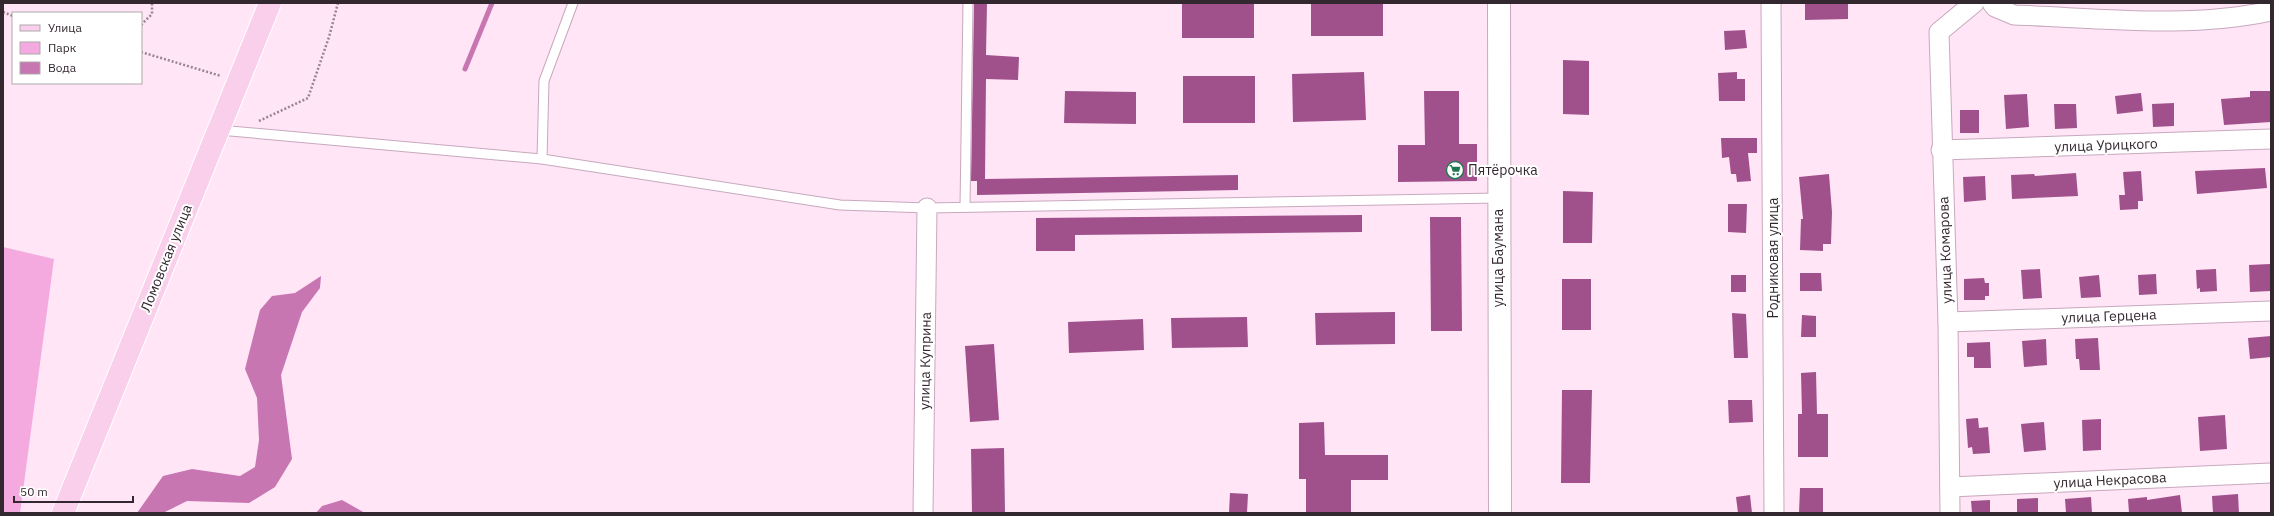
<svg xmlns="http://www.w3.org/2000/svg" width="2274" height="516" viewBox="0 0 2274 516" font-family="'IBM Plex Sans',sans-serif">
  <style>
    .green { fill: #f4aade }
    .water { fill: #c876b1 }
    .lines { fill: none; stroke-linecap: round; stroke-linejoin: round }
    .stream { stroke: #c876b1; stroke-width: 5 }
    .building { fill: #a0518c }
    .service-casing { stroke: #c7a9bd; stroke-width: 11 }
    .minor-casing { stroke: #c7a9bd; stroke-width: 21 }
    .tertiary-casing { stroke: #c7a9bd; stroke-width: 24 }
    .primary-casing { stroke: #fff; stroke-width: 24 }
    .path { stroke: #988591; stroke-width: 2.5; stroke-dasharray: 2 2; stroke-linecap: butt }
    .service { stroke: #fff; stroke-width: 9 }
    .minor { stroke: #fff; stroke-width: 19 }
    .tertiary { stroke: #fff; stroke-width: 22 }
    .primary { stroke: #facfec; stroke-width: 22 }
    .labels { text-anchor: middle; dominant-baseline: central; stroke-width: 4; stroke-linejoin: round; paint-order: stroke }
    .street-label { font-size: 14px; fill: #342830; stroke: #fff }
    .poi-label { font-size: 14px; fill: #342830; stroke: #fff; text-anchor: start }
  </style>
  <rect width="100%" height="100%" fill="#ffe5f6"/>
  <path class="green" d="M3 247 54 259 20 513H3Z"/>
  <g class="water">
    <path d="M321 276 320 288 302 312 281 375 292 459 275 487 249 503 187 501 163 513H137L163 476 192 469 240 476 255 467 259 440 257 398 245 369 260 310 272 296 295 293Z"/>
    <path d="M342 500 365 513H316L322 506Z"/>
  </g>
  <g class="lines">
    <path class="stream" d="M465 69 492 3"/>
  </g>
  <g class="building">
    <path d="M974 3H987L986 55 1019 57 1018 80 986 79 985 179 1238 175V190L977 195V181H971Z"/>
    <rect x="1182" y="3" width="72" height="35"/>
    <rect x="1311" y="3" width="72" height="33"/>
    <path d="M1805 3H1848V19L1805 20Z"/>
    <path d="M1745 30 1747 48 1725 50 1724 31Z"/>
    <path d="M1563 60 1589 61V115L1563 114Z"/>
    <path d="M1364 72 1366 120 1293 122 1292 74Z"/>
    <path d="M1737 72V79H1745V101H1719L1718 73Z"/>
    <rect x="1183" y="76" width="72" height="47"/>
    <path d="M1065 91 1136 92V124L1064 123Z"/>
    <path d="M1424 91H1459V144H1477V181L1398 182V145H1425Z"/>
    <path d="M2250 91H2270L2271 122 2224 125 2221 99 2250 97Z"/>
    <path d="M2141 93 2143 111 2117 114 2115 96Z"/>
    <path d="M2027 94 2029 127 2006 129 2004 95Z"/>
    <path d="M2174 103V126L2153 127 2152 104Z"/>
    <path d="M2054 104H2076L2077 128 2055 129Z"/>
    <rect x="1960" y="110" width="19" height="23"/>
    <path d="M1721 138H1757V153H1748L1751 181 1737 182 1736 174H1731L1729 157 1722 158Z"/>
    <path d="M2265 168 2267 188 2197 194 2195 171Z"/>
    <path d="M2141 171 2143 201H2138V209L2120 210 2119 195H2125L2123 172Z"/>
    <path d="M2076 173 2078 196 2012 199 2011 175 2034 174 2035 176Z"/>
    <path d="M1829 174 1832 212 1831 244H1823V251L1800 250 1801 219H1803L1799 177Z"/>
    <path d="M1985 176 1986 200 1964 202 1963 177Z"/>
    <path d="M1563 191 1593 192 1592 243H1563Z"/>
    <path d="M1728 204H1747L1746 233 1728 232Z"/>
    <path d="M1362 215V232L1075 235V251H1036V218Z"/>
    <path d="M1430 217H1461L1462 331H1431Z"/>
    <path d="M2270 264 2271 291 2250 292 2249 265Z"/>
    <path d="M2040 269 2042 298 2023 299 2021 270Z"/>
    <path d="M2216 269 2217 291 2200 292V288L2197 289 2196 270Z"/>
    <path d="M1800 273H1821L1822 291H1800Z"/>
    <path d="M2156 274 2157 294 2139 295 2138 275Z"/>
    <rect x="1731" y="275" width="15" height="17"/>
    <path d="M2099 275 2101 297 2081 298 2079 277Z"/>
    <path d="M1984 278 1985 283H1989V296H1985V300H1964V279Z"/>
    <rect x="1562" y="279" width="29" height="51"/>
    <path d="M1395 312V344L1316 345 1315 313Z"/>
    <path d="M1732 313 1746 314 1748 358H1734Z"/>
    <path d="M1802 315 1816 316V337H1801Z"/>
    <path d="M1247 317 1248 347 1172 348 1171 318Z"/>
    <path d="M1143 319 1144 350 1069 353 1068 322Z"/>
    <path d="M2271 336V357L2250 359 2248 338Z"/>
    <path d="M2098 338 2100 370H2080L2079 359H2076L2075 339Z"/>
    <path d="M2046 339 2047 365 2024 367 2022 341Z"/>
    <path d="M1990 342 1991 368H1974V357H1967V343Z"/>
    <path d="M994 344 999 420 970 422 965 346Z"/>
    <path d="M1816 372 1817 414H1828V457H1798V414H1802L1801 373Z"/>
    <path d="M1562 390H1592L1590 483H1561Z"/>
    <path d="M1728 400H1752L1753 422 1729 423Z"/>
    <path d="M2225 415 2227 449 2200 451 2198 417Z"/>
    <path d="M1978 418 1979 428 1988 427 1990 453 1973 454 1972 447 1968 448 1966 419Z"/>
    <path d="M2101 419V450L2083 451 2082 420Z"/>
    <path d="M1324 422 1325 455H1388V480H1351V513H1306V479H1299V423Z"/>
    <path d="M2044 422 2046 450 2024 452 2021 424Z"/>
    <path d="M1004 448 1005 513H972L971 449Z"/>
    <path d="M1800 488H1823V513H1799Z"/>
    <path d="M1230 493 1248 494 1247 513H1229Z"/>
    <path d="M2238 494 2239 513H2213L2212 496Z"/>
    <path d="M1750 495 1752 513H1738L1736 497Z"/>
    <path d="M2180 495 2182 513H2129L2128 499 2147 497V500Z"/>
    <path d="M2091 497 2092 513H2066L2065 499Z"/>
    <path d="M2038 498V513H2017V499Z"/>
    <path d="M1990 500V513H1972L1971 501Z"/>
  </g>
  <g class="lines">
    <g class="service-casing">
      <g id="service">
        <path d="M219 130 542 159 840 205 927 208 1498 198"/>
        <path d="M542 159 544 81 573 3"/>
        <path d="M965 207 968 3"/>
      </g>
    </g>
    <g class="minor-casing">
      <g id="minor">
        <path d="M1771 3 1774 513"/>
        <path d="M1992 3 1995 7 2014 15C2098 18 2188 29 2271 11"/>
        <path d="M1941 150 2271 139"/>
        <path d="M1948 322 2271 311"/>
        <path d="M1950 487 2271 473"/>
        <path d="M923 513 927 208"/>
        <path d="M1950 513 1948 322 1939 32 1974 3"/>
      </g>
    </g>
    <g class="tertiary-casing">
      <path id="tertiary" d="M1499 3 1500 513"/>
    </g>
    <g class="primary-casing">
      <path id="primary" d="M63 513 270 3"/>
    </g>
    <g class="path">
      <path d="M3 12 13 16"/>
      <path d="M141 25 152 14V3"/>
      <path d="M141 52 221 76"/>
      <path d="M259 121 308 98 329 37 338 3"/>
    </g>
    <use href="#service" class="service"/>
    <use href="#minor" class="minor"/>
    <use href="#tertiary" class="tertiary"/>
    <use href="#primary" class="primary"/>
  </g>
  <defs>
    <g id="supermarket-ring" transform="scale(0.9)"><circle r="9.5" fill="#fff" stroke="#1c784d" stroke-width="1.5"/><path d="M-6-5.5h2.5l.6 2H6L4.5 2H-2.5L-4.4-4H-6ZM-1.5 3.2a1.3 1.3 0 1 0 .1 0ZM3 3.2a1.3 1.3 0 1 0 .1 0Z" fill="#1c784d"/></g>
  </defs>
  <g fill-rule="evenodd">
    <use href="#supermarket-ring" x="1455" y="170"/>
  </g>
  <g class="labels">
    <g class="street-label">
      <text transform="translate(2106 145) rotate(-2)">улица Урицкого</text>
      <text transform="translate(1945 250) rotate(-92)">улица Комарова</text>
      <text transform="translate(166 258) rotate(-68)">Ломовская улица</text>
      <text transform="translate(1498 258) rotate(-90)">улица Баумана</text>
      <text transform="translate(1773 258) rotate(-90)">Родниковая улица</text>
      <text transform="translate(2109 316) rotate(-2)">улица Герцена</text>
      <text transform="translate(925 361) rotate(-89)">улица Куприна</text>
      <text transform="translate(2110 480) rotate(-3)">улица Некрасова</text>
    </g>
    <g class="poi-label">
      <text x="1468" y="170">Пятёрочка</text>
    </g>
  </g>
  <rect width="2274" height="516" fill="none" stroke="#342830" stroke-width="8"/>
  <rect x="12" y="12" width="130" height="72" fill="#ffffff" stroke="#aea9ac"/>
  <rect x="20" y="25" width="20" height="6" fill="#facfec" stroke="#aea9ac"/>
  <text x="48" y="32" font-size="12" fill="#342830">Улица</text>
  <rect x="20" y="42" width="20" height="12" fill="#f4aade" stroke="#aea9ac"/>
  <text x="48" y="52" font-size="12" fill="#342830">Парк</text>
  <rect x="20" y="62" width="20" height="12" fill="#c876b1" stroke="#aea9ac"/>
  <text x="48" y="72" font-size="12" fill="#342830">Вода</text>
  <path d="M14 496v6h119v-6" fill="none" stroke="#342830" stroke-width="2"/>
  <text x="20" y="496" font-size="12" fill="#342830" stroke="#ffffff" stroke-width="3" paint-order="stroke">50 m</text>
</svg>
